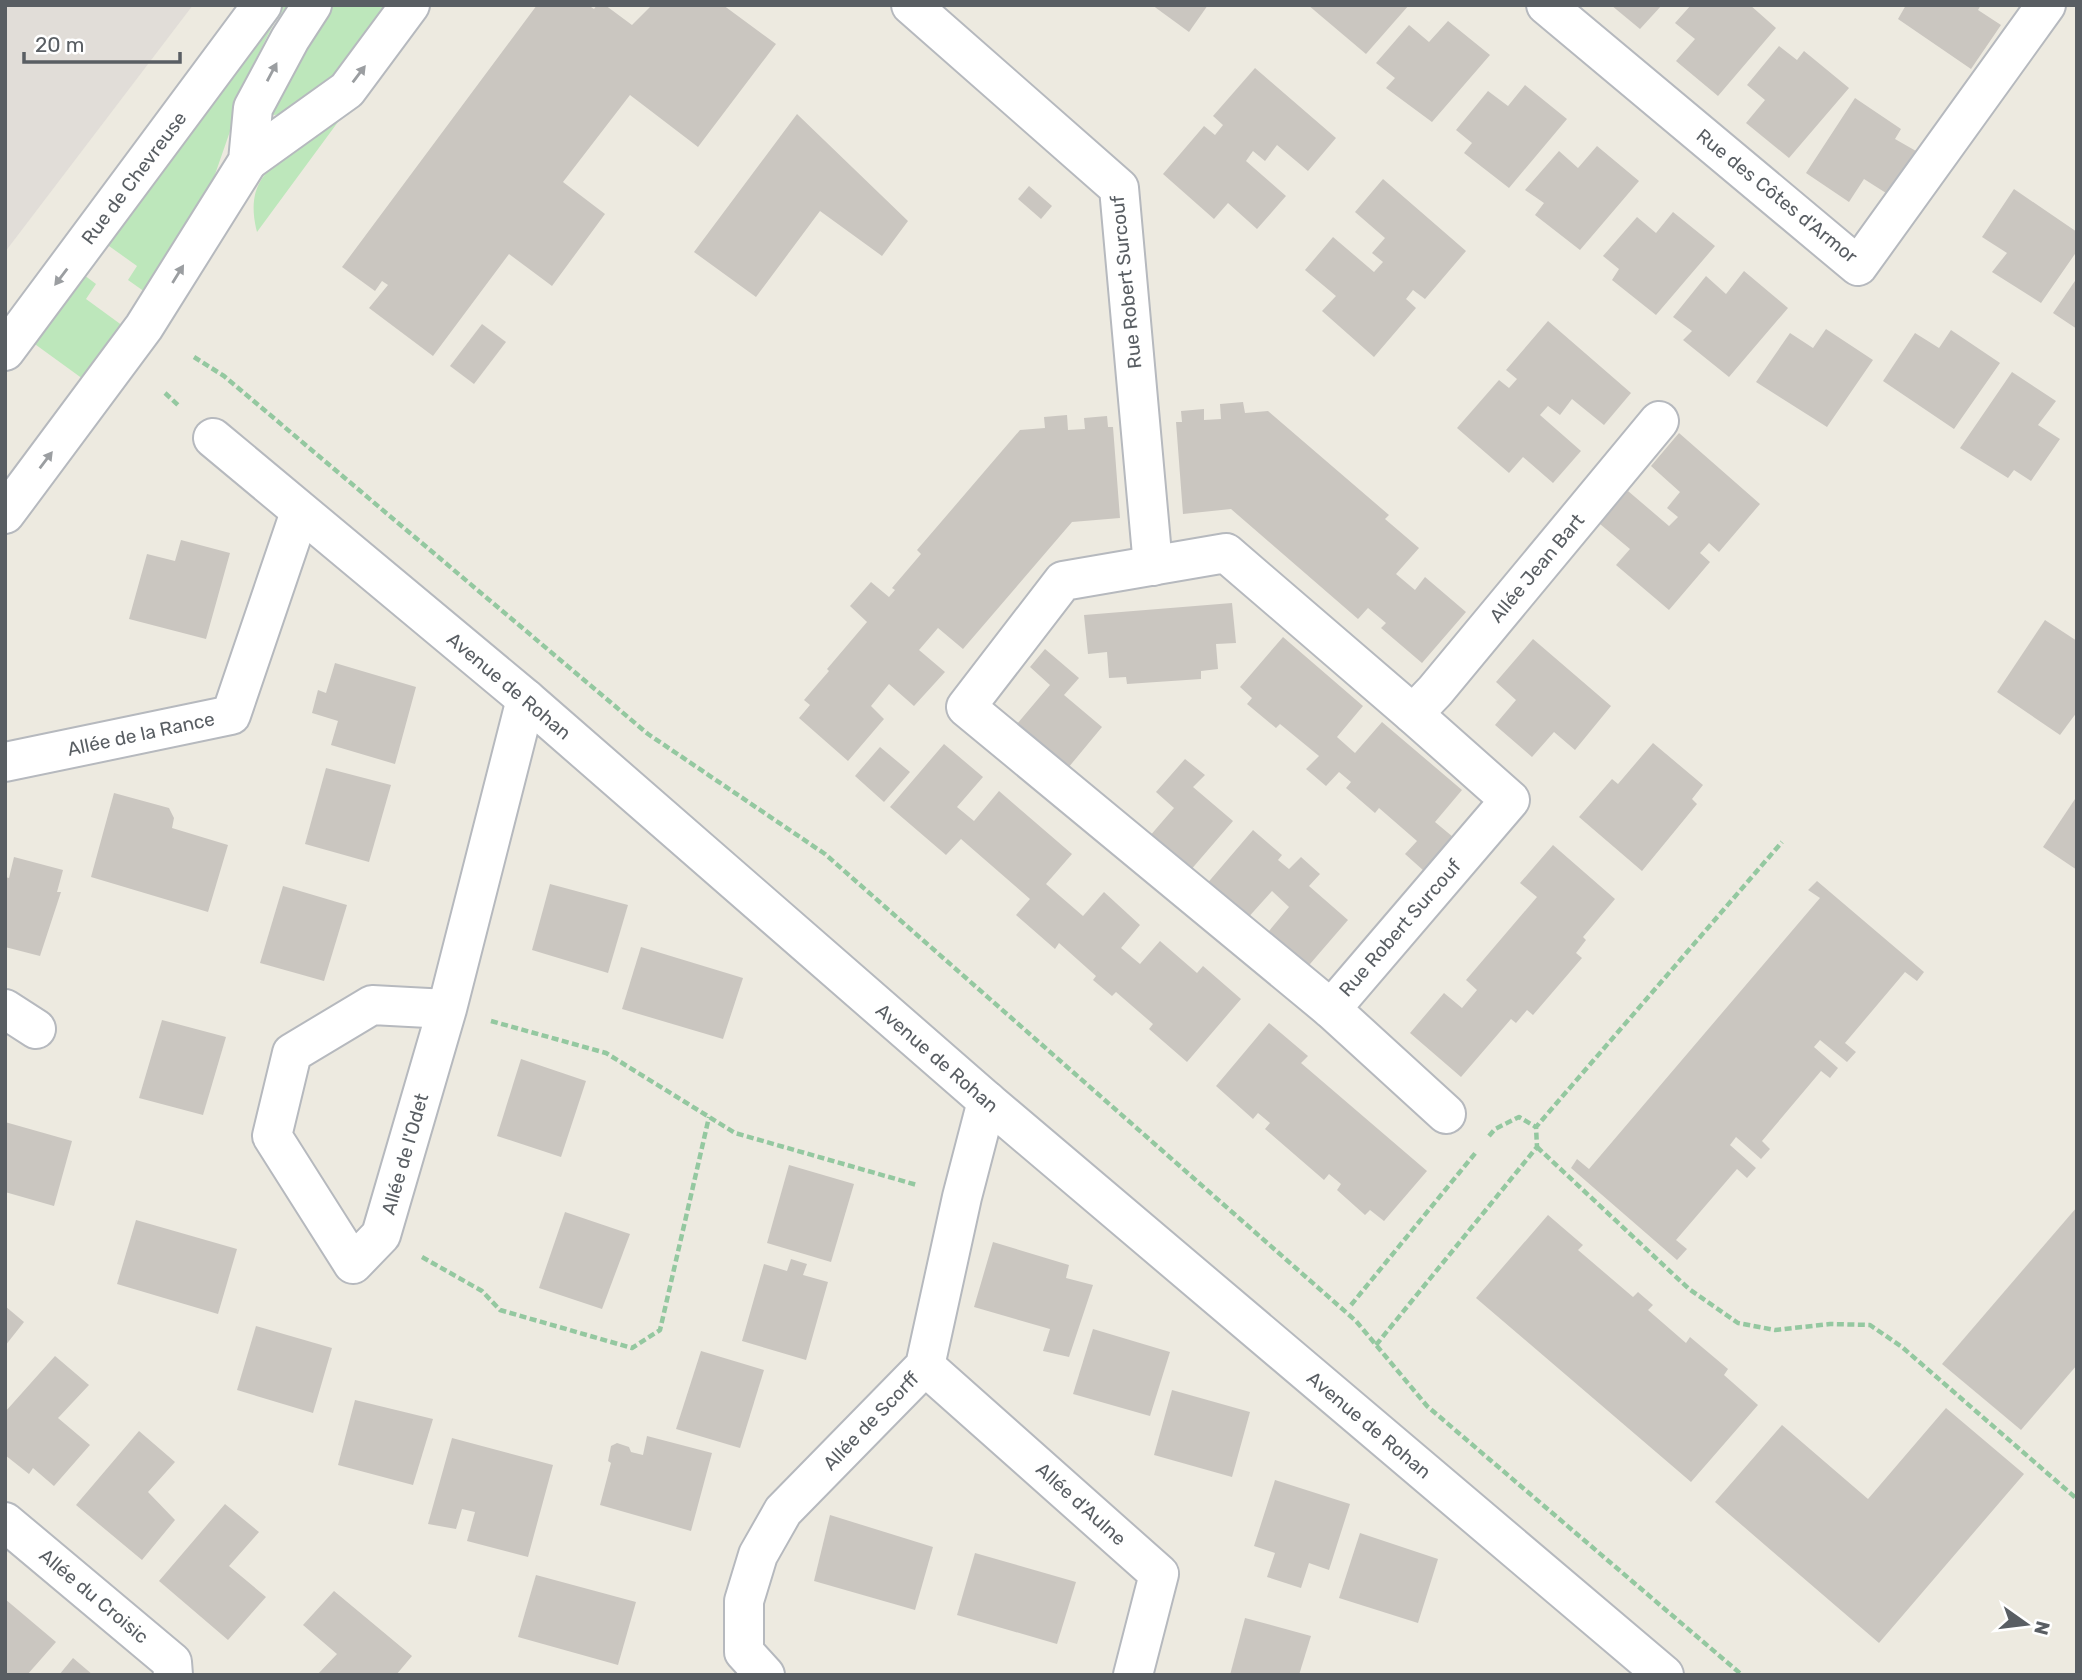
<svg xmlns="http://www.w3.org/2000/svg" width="2082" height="1680" viewBox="0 0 2082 1680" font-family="Rubik,sans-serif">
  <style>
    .industrial { fill: #e1ddd8 }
    .green { fill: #bde7bb }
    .building { fill: #cac6c0 }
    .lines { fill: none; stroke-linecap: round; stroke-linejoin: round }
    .minor-casing { stroke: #b6b9be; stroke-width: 42 }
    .tertiary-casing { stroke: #b6b9be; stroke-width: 42 }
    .path { stroke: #94c8a0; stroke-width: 4.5; stroke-dasharray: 7 3.5; stroke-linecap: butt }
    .minor { stroke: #fff; stroke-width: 38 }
    .tertiary { stroke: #fff; stroke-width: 38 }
    .oneway { fill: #9b9ea1 }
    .labels { text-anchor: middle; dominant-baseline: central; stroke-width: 6; stroke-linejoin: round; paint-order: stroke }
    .street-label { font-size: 19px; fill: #595e63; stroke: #fff }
  </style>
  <rect width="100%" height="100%" fill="#edeae0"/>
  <path class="industrial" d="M5 5H193L5 252Z"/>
  <g class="green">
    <path d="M277 5H288L273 25 253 65 211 186 145 292 128 280 137 266 102 241Z"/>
    <path d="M327 5H394C373 31 306 117 272 115L270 109Z"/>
    <path d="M349 107 257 232C245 185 266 169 301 143 317 131 333 119 349 107Z"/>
    <path d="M80 272 96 284 86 299 123 326 83 379 32 342Z"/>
  </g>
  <g class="building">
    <path d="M537 5H588L594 9 597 5H605L632 25 652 5H723L776 44 698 147 630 95 563 182 605 214 552 286 509 254 433 356 369 308 388 285 382 281 375 291 342 267Z"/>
    <path d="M1152 5H1208L1189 32Z"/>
    <path d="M1308 5H1409L1366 54Z"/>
    <path d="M1611 5H1662L1640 29Z"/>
    <path d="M1691 5H1750L1776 28 1718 96 1676 61 1695 39 1675 23Z"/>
    <path d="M1906 5H1981L1978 10 2001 25 1971 69 1898 19Z"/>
    <path d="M1448 21 1490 55 1432 122 1386 88 1395 78 1376 63 1409 25 1429 42Z"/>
    <path d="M1779 46 1797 60 1804 51 1849 88 1789 158 1746 123 1765 100 1747 85Z"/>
    <path d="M1255 68 1336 138 1308 171 1277 145 1265 161 1253 151 1246 161 1286 196 1257 229 1228 203 1214 219 1163 174 1204 126 1215 135 1223 125 1213 116Z"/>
    <path d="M1525 85 1567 119 1509 188 1464 153 1472 143 1456 130 1488 91 1508 106Z"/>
    <path d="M1855 98 1901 129 1895 139 1916 151 1886 193 1864 179 1849 202 1806 173Z"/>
    <path d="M797 114 908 221 882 256 820 211 756 297 694 252Z"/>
    <path d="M1597 146 1639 181 1580 250 1535 215 1544 203 1525 190 1559 151 1578 168Z"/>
    <path d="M1383 179 1466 251 1425 299 1413 290 1406 299 1416 308 1374 357 1322 311 1336 296 1305 270 1333 237 1374 272 1383 262 1372 253 1385 238 1355 212Z"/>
    <path d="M1029 186 1052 206 1041 219 1018 199Z"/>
    <path d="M2014 189 2077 232V251L2041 303 1992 272 2007 253 1982 237Z"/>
    <path d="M1673 212 1715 246 1656 315 1612 280 1619 269 1603 256 1637 217 1656 233Z"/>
    <path d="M1744 271 1788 308 1729 377 1683 340 1692 331 1673 317 1706 276 1726 294Z"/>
    <path d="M2077 278V329L2053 313Z"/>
    <path d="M1548 321 1631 393 1604 425 1572 399 1560 415 1548 406 1540 415 1581 451 1553 483 1523 457 1509 473 1457 428 1499 380 1509 388 1517 379 1506 370Z"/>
    <path d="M482 324 506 342 474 384 450 366Z"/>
    <path d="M1826 329 1873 360 1827 427 1756 382 1790 333 1813 348Z"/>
    <path d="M1951 330 2000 363 1954 429 1883 381 1915 333 1939 348Z"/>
    <path d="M2012 372 2056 401 2038 425 2060 439 2031 481 2014 470 2008 478 1960 448Z"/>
    <path d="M1243 402 1245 413 1268 411 1389 515 1385 519 1419 548 1396 574 1415 590 1425 577 1466 612 1422 663 1381 628 1386 623 1368 608 1358 619 1231 509 1183 514 1176 422H1182L1181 411 1204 409V420L1221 419 1220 404Z"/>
    <path d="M1067 415 1068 430 1085 429 1084 418 1107 416 1108 427H1113L1120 518 1072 522 963 649 938 628 919 650 945 672 914 706 889 684 871 706 884 719 848 761 799 718 810 705 804 700 829 671 827 669 867 622 850 606 871 582 889 597 895 590 892 588 921 554 917 550 1020 430 1045 428 1044 417Z"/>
    <path d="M1679 433 1760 504 1719 552 1709 543 1700 553 1710 562 1669 610 1616 565 1630 549 1600 524 1628 491 1669 526 1678 517 1667 508 1680 492 1651 466Z"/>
    <path d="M181 540 230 553 206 639 129 619 147 554 175 561Z"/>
    <path d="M1232 603 1236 643 1216 644 1218 669 1201 671V679L1127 684 1126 677 1109 678 1107 652 1088 654 1084 615Z"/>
    <path d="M2045 620 2077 641V712L2060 735 1997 692Z"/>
    <path d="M1283 637 1363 706 1337 737 1355 753 1382 722 1462 790 1435 822 1453 837 1424 871 1405 854 1417 841 1379 808 1375 813 1346 788 1351 782 1339 772 1326 786 1306 769 1319 756 1280 724 1276 728 1247 704 1252 698 1240 687Z"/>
    <path d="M1533 639 1611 706 1575 750 1554 732 1532 757 1495 725 1516 700 1496 682Z"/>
    <path d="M1045 649 1079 678 1064 695 1102 727 1068 768 1017 724 1050 685 1030 667Z"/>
    <path d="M335 663 416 687 395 764 331 745 338 721 312 713 318 690 326 693Z"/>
    <path d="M1653 743 1703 785 1692 799 1697 804 1642 871 1579 817 1612 779 1618 784Z"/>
    <path d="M944 744 983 777 957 807 974 821 999 791 1072 854 1046 884 1083 916 1104 892 1140 925 1121 948 1140 964 1160 941 1197 973 1203 966 1241 999 1187 1062 1149 1029 1153 1024 1116 992 1112 996 1093 980 1096 976 1059 943 1055 949 1016 915 1030 899 961 839 946 855 890 807Z"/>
    <path d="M880 747 910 772 884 802 855 776Z"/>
    <path d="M1185 759 1205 775 1193 787 1233 821 1189 872 1149 837 1174 808 1156 792Z"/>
    <path d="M326 768 391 785 369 862 305 844Z"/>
    <path d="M114 793 169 808 174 818 172 828 228 845 208 912 91 877Z"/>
    <path d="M2077 796V870L2043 847Z"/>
    <path d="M1253 830 1282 855 1278 860 1289 869 1301 857 1320 874 1309 886 1348 920 1304 971 1264 937 1289 907 1272 891 1245 921 1205 886Z"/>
    <path d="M1553 845 1615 899 1583 937 1586 940 1576 953 1582 958 1533 1015 1527 1010 1516 1023 1511 1019 1461 1077 1410 1033 1444 993 1462 1008 1477 990 1466 980 1537 897 1520 883Z"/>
    <path d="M14 857 63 870 57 892H61L40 956 5 947V877L9 878Z"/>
    <path d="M1817 881 1924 972 1917 981 1905 972 1845 1043 1856 1052 1847 1062 1820 1040 1814 1047 1838 1068 1830 1078 1821 1071 1762 1141 1770 1149 1761 1159 1736 1137 1730 1145 1756 1168 1747 1178 1737 1169 1676 1240 1687 1249 1677 1260 1571 1168 1577 1159 1589 1169 1820 898 1808 890Z"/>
    <path d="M550 884 628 905 608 973 532 950Z"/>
    <path d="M283 886 347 905 324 981 260 963Z"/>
    <path d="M641 947 743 978 723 1039 622 1009Z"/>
    <path d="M162 1020 226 1037 203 1115 139 1098Z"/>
    <path d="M1269 1023 1308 1056 1301 1063 1427 1171 1384 1221 1370 1210 1365 1215 1337 1190 1341 1184 1329 1174 1324 1180 1265 1129 1270 1123 1258 1113 1253 1119 1216 1086Z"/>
    <path d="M521 1059 586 1081 561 1157 497 1136Z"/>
    <path d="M5 1122 72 1141 54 1206 5 1192Z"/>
    <path d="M789 1165 854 1184 831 1262 767 1243Z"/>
    <path d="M2077 1207V1365L2021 1430 1942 1364Z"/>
    <path d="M565 1212 630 1234 602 1309 539 1288Z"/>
    <path d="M1548 1215 1583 1245 1578 1250 1633 1297 1638 1292 1653 1305 1648 1310 1686 1343 1690 1337 1728 1369 1724 1375 1758 1405 1691 1482 1476 1298Z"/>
    <path d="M136 1220 237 1249 218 1314 117 1284Z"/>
    <path d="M993 1242 1069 1265 1066 1278 1093 1285 1069 1357 1043 1351 1050 1329 974 1307Z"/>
    <path d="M791 1259 807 1264 803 1275 828 1282 806 1360 742 1341 764 1264 787 1271Z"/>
    <path d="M5 1306 24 1322 5 1346Z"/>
    <path d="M256 1326 332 1348 313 1413 237 1390Z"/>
    <path d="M1093 1329 1170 1352 1150 1416 1073 1394Z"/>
    <path d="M701 1351 764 1370 740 1448 676 1429Z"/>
    <path d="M55 1356 89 1385 58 1418 90 1445 54 1486 33 1468 29 1474 5 1455V1412Z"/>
    <path d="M1172 1390 1250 1412 1232 1477 1154 1455Z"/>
    <path d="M355 1400 433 1419 413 1485 338 1465Z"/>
    <path d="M1946 1408 2024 1474 1879 1643 1715 1502 1782 1425 1868 1499Z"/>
    <path d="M139 1431 175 1462 148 1492 175 1520 142 1560 76 1505Z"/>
    <path d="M647 1436 712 1453 691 1531 600 1505 611 1463 608 1461 611 1446 617 1443 629 1447 631 1452 643 1455Z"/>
    <path d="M452 1438 553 1465 528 1557 467 1541 475 1512 462 1509 456 1529 428 1524Z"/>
    <path d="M1275 1480 1350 1504 1329 1570 1309 1563 1301 1588 1267 1577 1275 1553 1254 1546Z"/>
    <path d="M225 1504 259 1532 229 1566 266 1597 228 1640 159 1581Z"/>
    <path d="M830 1515 933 1547 915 1610 814 1581Z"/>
    <path d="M1360 1533 1438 1559 1418 1623 1339 1598Z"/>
    <path d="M975 1553 1076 1582 1057 1644 957 1615Z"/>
    <path d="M536 1575 636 1602 618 1665 518 1637Z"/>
    <path d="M334 1591 412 1656 396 1675H317L337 1654 303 1625Z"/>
    <path d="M5 1599 56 1642 27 1675H5Z"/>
    <path d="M1245 1618 1311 1636 1299 1675H1230Z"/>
    <path d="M73 1658 93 1675H59Z"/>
  </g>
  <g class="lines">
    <g class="minor-casing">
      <g id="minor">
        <path d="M911 5 1119 188 1153 566"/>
        <path d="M1546 5 1858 266 2046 5"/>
        <path d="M248 161 347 90 410 5"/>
        <path d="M213 438 526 699 987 1101 1664 1675"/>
        <path d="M1226 553 1413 714 1510 800 1331 1009 966 707 1063 581Z"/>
        <path d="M1413 714 1435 691 1659 421"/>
        <path d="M5 762 231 715 300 512"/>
        <path d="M5 1009 36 1029"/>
        <path d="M447 1009 381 1235 353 1264 272 1136 292 1053 372 1005 447 1009 526 699"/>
        <path d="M1331 1009 1446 1114"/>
        <path d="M925 1366 1159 1574 1133 1675"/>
        <path d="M5 1522 172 1662 173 1675"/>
        <path d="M765 1675 744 1652V1601L758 1555 783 1511 925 1366 962 1197 987 1101"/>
      </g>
    </g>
    <g class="tertiary-casing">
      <g id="tertiary">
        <path d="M5 351 262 5"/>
        <path d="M5 514 144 327 248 161 253 108 290 39 312 5"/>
      </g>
    </g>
    <g class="path">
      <path d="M194 357 224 376 648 734 825 854 1356 1321 1427 1406 1742 1675"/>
      <path d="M165 393 179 406"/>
      <path d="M491 1021 606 1053 735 1133 917 1185"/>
      <path d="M1489 1136 1495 1129 1519 1117 1536 1127"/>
      <path d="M1537 1147 1689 1289 1738 1323 1775 1330 1830 1324 1870 1325 1902 1347 2077 1499"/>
      <path d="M422 1257 482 1291 500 1310 632 1348 660 1330 709 1117"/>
      <path d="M1351 1305 1477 1151"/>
      <path d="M1376 1345 1537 1147 1536 1127 1782 842"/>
    </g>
    <use href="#minor" class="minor"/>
    <use href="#tertiary" class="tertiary"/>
  </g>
  <defs><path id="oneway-solid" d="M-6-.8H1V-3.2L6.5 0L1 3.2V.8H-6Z" transform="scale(1.75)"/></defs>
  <g class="oneway">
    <use href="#oneway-solid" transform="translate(272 72) rotate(-62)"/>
    <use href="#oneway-solid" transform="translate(359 74) rotate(-53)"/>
    <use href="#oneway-solid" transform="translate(178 274) rotate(-58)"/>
    <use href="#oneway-solid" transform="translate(61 277) rotate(127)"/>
    <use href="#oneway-solid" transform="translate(46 460) rotate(-53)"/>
  </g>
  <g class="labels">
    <g class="street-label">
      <text transform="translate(134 178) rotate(-53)">Rue de Chevreuse</text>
      <text transform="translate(1777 196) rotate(39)">Rue des Côtes d'Armor</text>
      <text transform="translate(1126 282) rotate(-96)">Rue Robert Surcouf</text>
      <text transform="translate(1537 568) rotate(-50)">Allée Jean Bart</text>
      <text transform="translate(509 686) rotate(40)">Avenue de Rohan</text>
      <text transform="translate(141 734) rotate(-12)">Allée de la Rance</text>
      <text transform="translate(1400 928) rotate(-49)">Rue Robert Surcouf</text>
      <text transform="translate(937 1058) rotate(41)">Avenue de Rohan</text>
      <text transform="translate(405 1154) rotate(-74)">Allée de l'Odet</text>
      <text transform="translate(871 1421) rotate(-46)">Allée de Scorff</text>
      <text transform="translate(1369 1425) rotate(40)">Avenue de Rohan</text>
      <text transform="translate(1081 1504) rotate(42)">Allée d'Aulne</text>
      <text transform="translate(94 1596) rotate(40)">Allée du Croisic</text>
    </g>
  </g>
  <rect width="2082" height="1680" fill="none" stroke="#595e63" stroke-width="14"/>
  <g transform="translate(2026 1624) rotate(104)" stroke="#ffffff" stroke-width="5" paint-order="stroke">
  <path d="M0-5L12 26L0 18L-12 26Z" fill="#595e63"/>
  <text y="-10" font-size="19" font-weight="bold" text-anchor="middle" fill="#595e63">N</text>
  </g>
  <path d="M24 52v10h156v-10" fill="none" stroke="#595e63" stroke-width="3.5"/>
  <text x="35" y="52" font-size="21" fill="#595e63" stroke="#ffffff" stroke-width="5" paint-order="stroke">20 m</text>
</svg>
